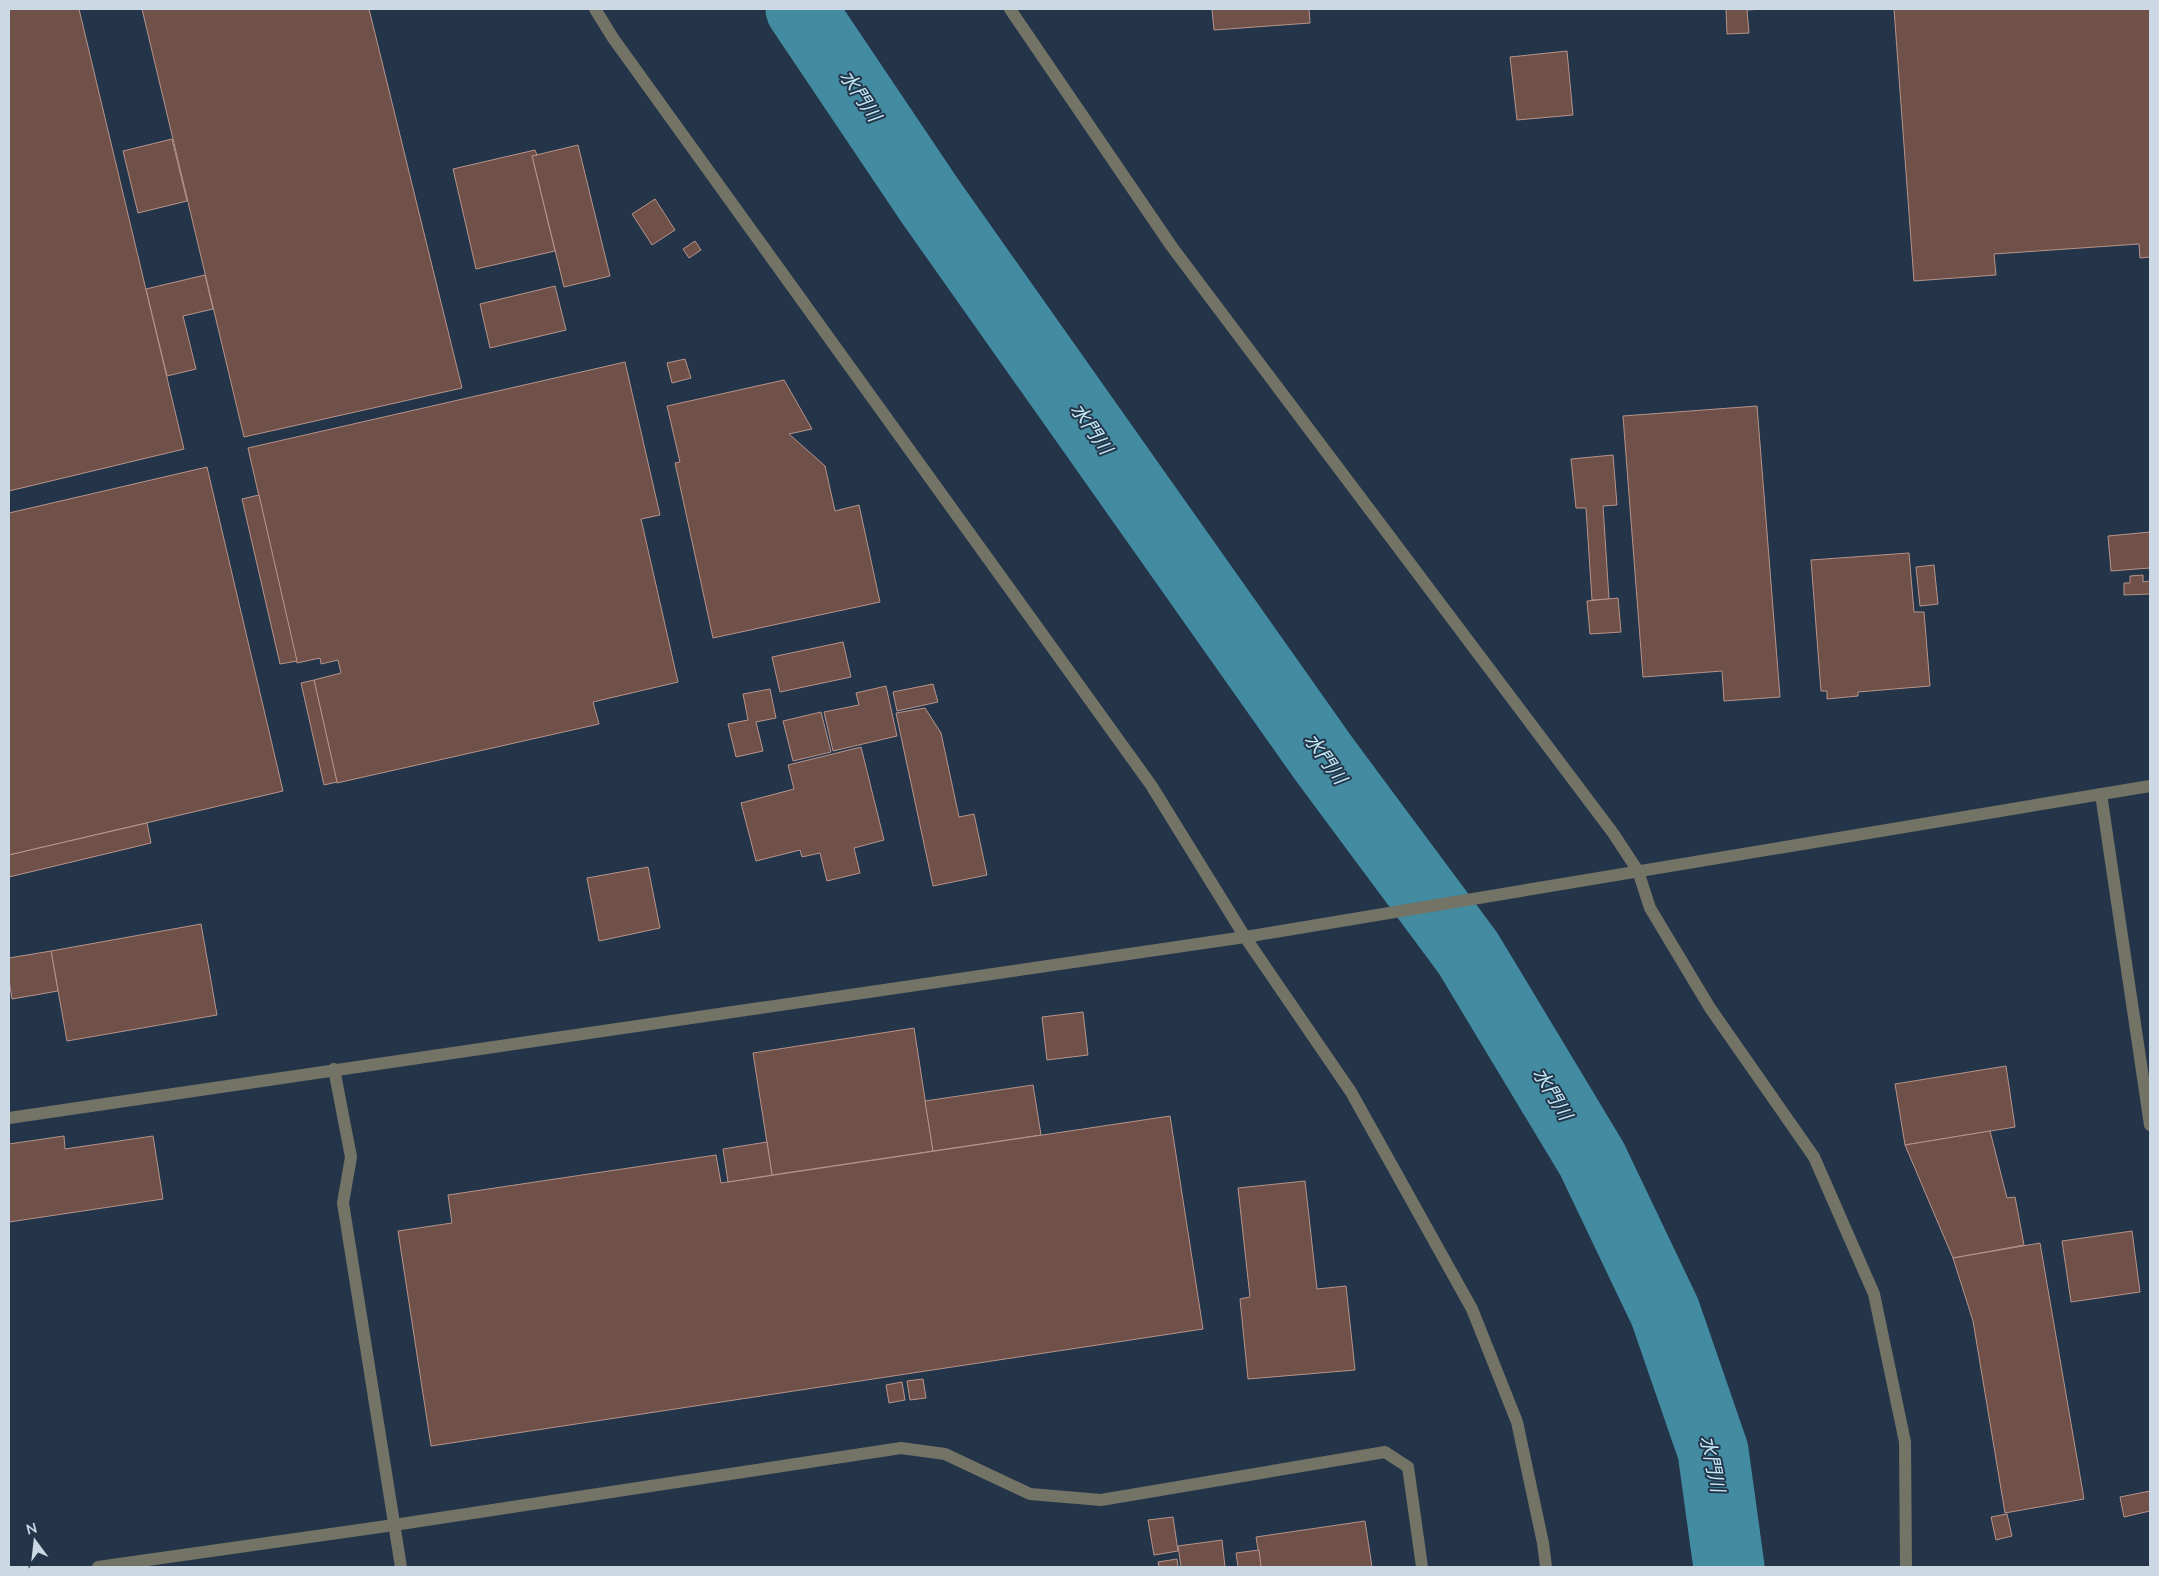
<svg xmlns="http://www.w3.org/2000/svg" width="2159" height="1576" viewBox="0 0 2159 1576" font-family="'Nunito Sans','Noto Sans JP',sans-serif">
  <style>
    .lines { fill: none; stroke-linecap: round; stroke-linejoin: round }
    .river { stroke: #438ba1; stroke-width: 71 }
    .building { fill: #705149; stroke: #b6948b }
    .minor { stroke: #737366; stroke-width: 12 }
    .labels { text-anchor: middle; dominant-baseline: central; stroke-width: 4; stroke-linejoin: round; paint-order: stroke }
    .water-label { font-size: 19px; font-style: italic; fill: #c4eaf7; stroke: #24354a }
  </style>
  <rect width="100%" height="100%" fill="#24354a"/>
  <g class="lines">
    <path class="river" d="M801 9 930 201 1324 759 1468 953 1592 1159 1665 1312 1713 1451 1729 1567"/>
  </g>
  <g class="building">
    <path d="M9 9H79L184 449 9 491Z"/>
    <path d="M142 9H369L462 388 244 437Z"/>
    <path d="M1212 9H1309L1310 23 1214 30Z"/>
    <path d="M1726 9H1765L1747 10 1749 33 1727 34Z"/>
    <path d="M1894 9H2150V257L2140 258 2139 244 1994 254 1996 275 1914 281Z"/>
    <path d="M1567 51 1573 115 1517 120 1510 57Z"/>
    <path d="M172 139 187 201 138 213 123 151Z"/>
    <path d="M578 145 610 276 564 287 532 156Z"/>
    <path d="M535 150 537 155 532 156 555 251 476 269 453 169Z"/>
    <path d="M655 199 675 230 652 245 632 214Z"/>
    <path d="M695 241 701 250 689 258 683 249Z"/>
    <path d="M205 275 213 309 183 316 196 369 167 376 146 289Z"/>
    <path d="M555 286 566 330 490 348 480 304Z"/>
    <path d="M685 359 691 378 672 383 667 363Z"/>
    <path d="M625 362 660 515 641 519 678 682 593 702 599 724 337 783 314 680 341 673 338 660 321 664 320 658 297 663 248 448Z"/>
    <path d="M784 380 812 429 789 434 825 466 835 511 859 505 880 602 713 638 675 463 680 462 667 406Z"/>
    <path d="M1757 406 1780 697 1724 701 1722 671 1643 677 1623 416Z"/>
    <path d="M1613 455 1617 505 1603 506 1609 599 1592 600 1586 508H1576L1571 459Z"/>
    <path d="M207 467 283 791 9 855V513Z"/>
    <path d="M259 495 297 661 280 664 242 499Z"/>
    <path d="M2150 532V568L2111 571 2108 536Z"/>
    <path d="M1909 553 1914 612H1924L1930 686 1858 692V696L1827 699V691H1821L1811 560Z"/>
    <path d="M1934 565 1938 604 1920 606 1916 567Z"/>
    <path d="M2143 575V582L2150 581V594L2124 595V583H2130V576Z"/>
    <path d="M1618 598 1621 632 1590 634 1587 601Z"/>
    <path d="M843 642 851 677 780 692 772 657Z"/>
    <path d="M314 680 337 782 324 785 301 683Z"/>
    <path d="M933 684 938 702 897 711 893 692Z"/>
    <path d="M886 686 897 736 833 751 824 712 859 705 856 693Z"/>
    <path d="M770 689 776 718 756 722 763 751 736 757 728 724 748 720 743 694Z"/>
    <path d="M925 708 941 733 959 817 974 814 987 875 933 886 896 713Z"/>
    <path d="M821 712 831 752 793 761 783 721Z"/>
    <path d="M861 747 884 840 854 848 860 873 827 881 820 853 802 857 800 850 756 861 741 803 794 789 788 765Z"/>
    <path d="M147 823 151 843 9 877V855Z"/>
    <path d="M648 867 660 928 599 941 587 878Z"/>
    <path d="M201 924 217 1015 67 1041 51 951Z"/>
    <path d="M51 951 58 991 12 999 9 980V958Z"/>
    <path d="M1083 1012 1088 1055 1047 1060 1042 1017Z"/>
    <path d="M914 1028 933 1151 772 1175 753 1053Z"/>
    <path d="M2006 1066 2015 1127 1905 1145 1895 1084Z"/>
    <path d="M1033 1085 1041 1135 933 1151 925 1101Z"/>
    <path d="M1170 1116 1203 1329 431 1446 398 1231 452 1223 448 1195 716 1155 721 1183Z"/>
    <path d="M1990 1131 2007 1198 2015 1197 2024 1245 1953 1258 1905 1145Z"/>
    <path d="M64 1136 65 1149 153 1136 163 1199 9 1222V1144Z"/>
    <path d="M767 1142 772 1175 728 1182 723 1149Z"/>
    <path d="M1305 1181 1317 1289 1346 1286 1355 1370 1248 1379 1240 1299 1250 1297 1238 1188Z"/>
    <path d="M2132 1231 2140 1292 2071 1302 2062 1241Z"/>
    <path d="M2040 1243 2084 1499 2005 1513 1973 1321 1953 1258Z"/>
    <path d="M923 1379 926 1398 910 1400 907 1381Z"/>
    <path d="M902 1382 905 1400 889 1403 886 1385Z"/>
    <path d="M2150 1491V1511L2124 1517 2120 1497Z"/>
    <path d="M2007 1514 2012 1536 1996 1540 1991 1517Z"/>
    <path d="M1173 1517 1178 1551 1154 1555 1148 1520Z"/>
    <path d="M1365 1521 1372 1567H1261L1256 1537Z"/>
    <path d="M1222 1540 1225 1567H1181L1178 1546Z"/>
    <path d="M1259 1550 1261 1567H1238L1236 1553Z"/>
    <path d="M1177 1559 1178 1567H1159L1158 1562Z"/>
  </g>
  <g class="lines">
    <g class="minor">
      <path d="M595 9 613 38 1151 785 1245 937 1351 1092 1472 1309 1517 1422 1543 1543 1546 1567"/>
      <path d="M1010 9 1172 247 1613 833 1638 871 1650 908 1710 1008 1814 1157 1874 1294 1905 1442 1906 1567"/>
      <path d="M2101 794 2150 1125"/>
      <path d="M334 1069 351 1157 343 1203 401 1567"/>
      <path d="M9 1118 1245 937 2150 786"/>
      <path d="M98 1567 394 1525 901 1448 945 1454 1030 1494 1101 1500 1385 1452 1408 1467 1422 1567"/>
    </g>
  </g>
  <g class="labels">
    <g class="water-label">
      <text transform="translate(860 96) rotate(56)">水門川</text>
      <text transform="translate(1091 429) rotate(55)">水門川</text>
      <text transform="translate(1325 759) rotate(54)">水門川</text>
      <text transform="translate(1552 1094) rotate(59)">水門川</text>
      <text transform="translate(1712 1464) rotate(78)">水門川</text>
    </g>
  </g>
  <rect width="2159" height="1576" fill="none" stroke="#cdd8e5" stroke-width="20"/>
  <g transform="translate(35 1541) rotate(345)" stroke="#24354a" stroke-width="4" paint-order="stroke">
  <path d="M0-4L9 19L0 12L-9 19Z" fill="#cdd8e5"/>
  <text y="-8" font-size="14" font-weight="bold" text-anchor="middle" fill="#cdd8e5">N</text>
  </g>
</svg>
